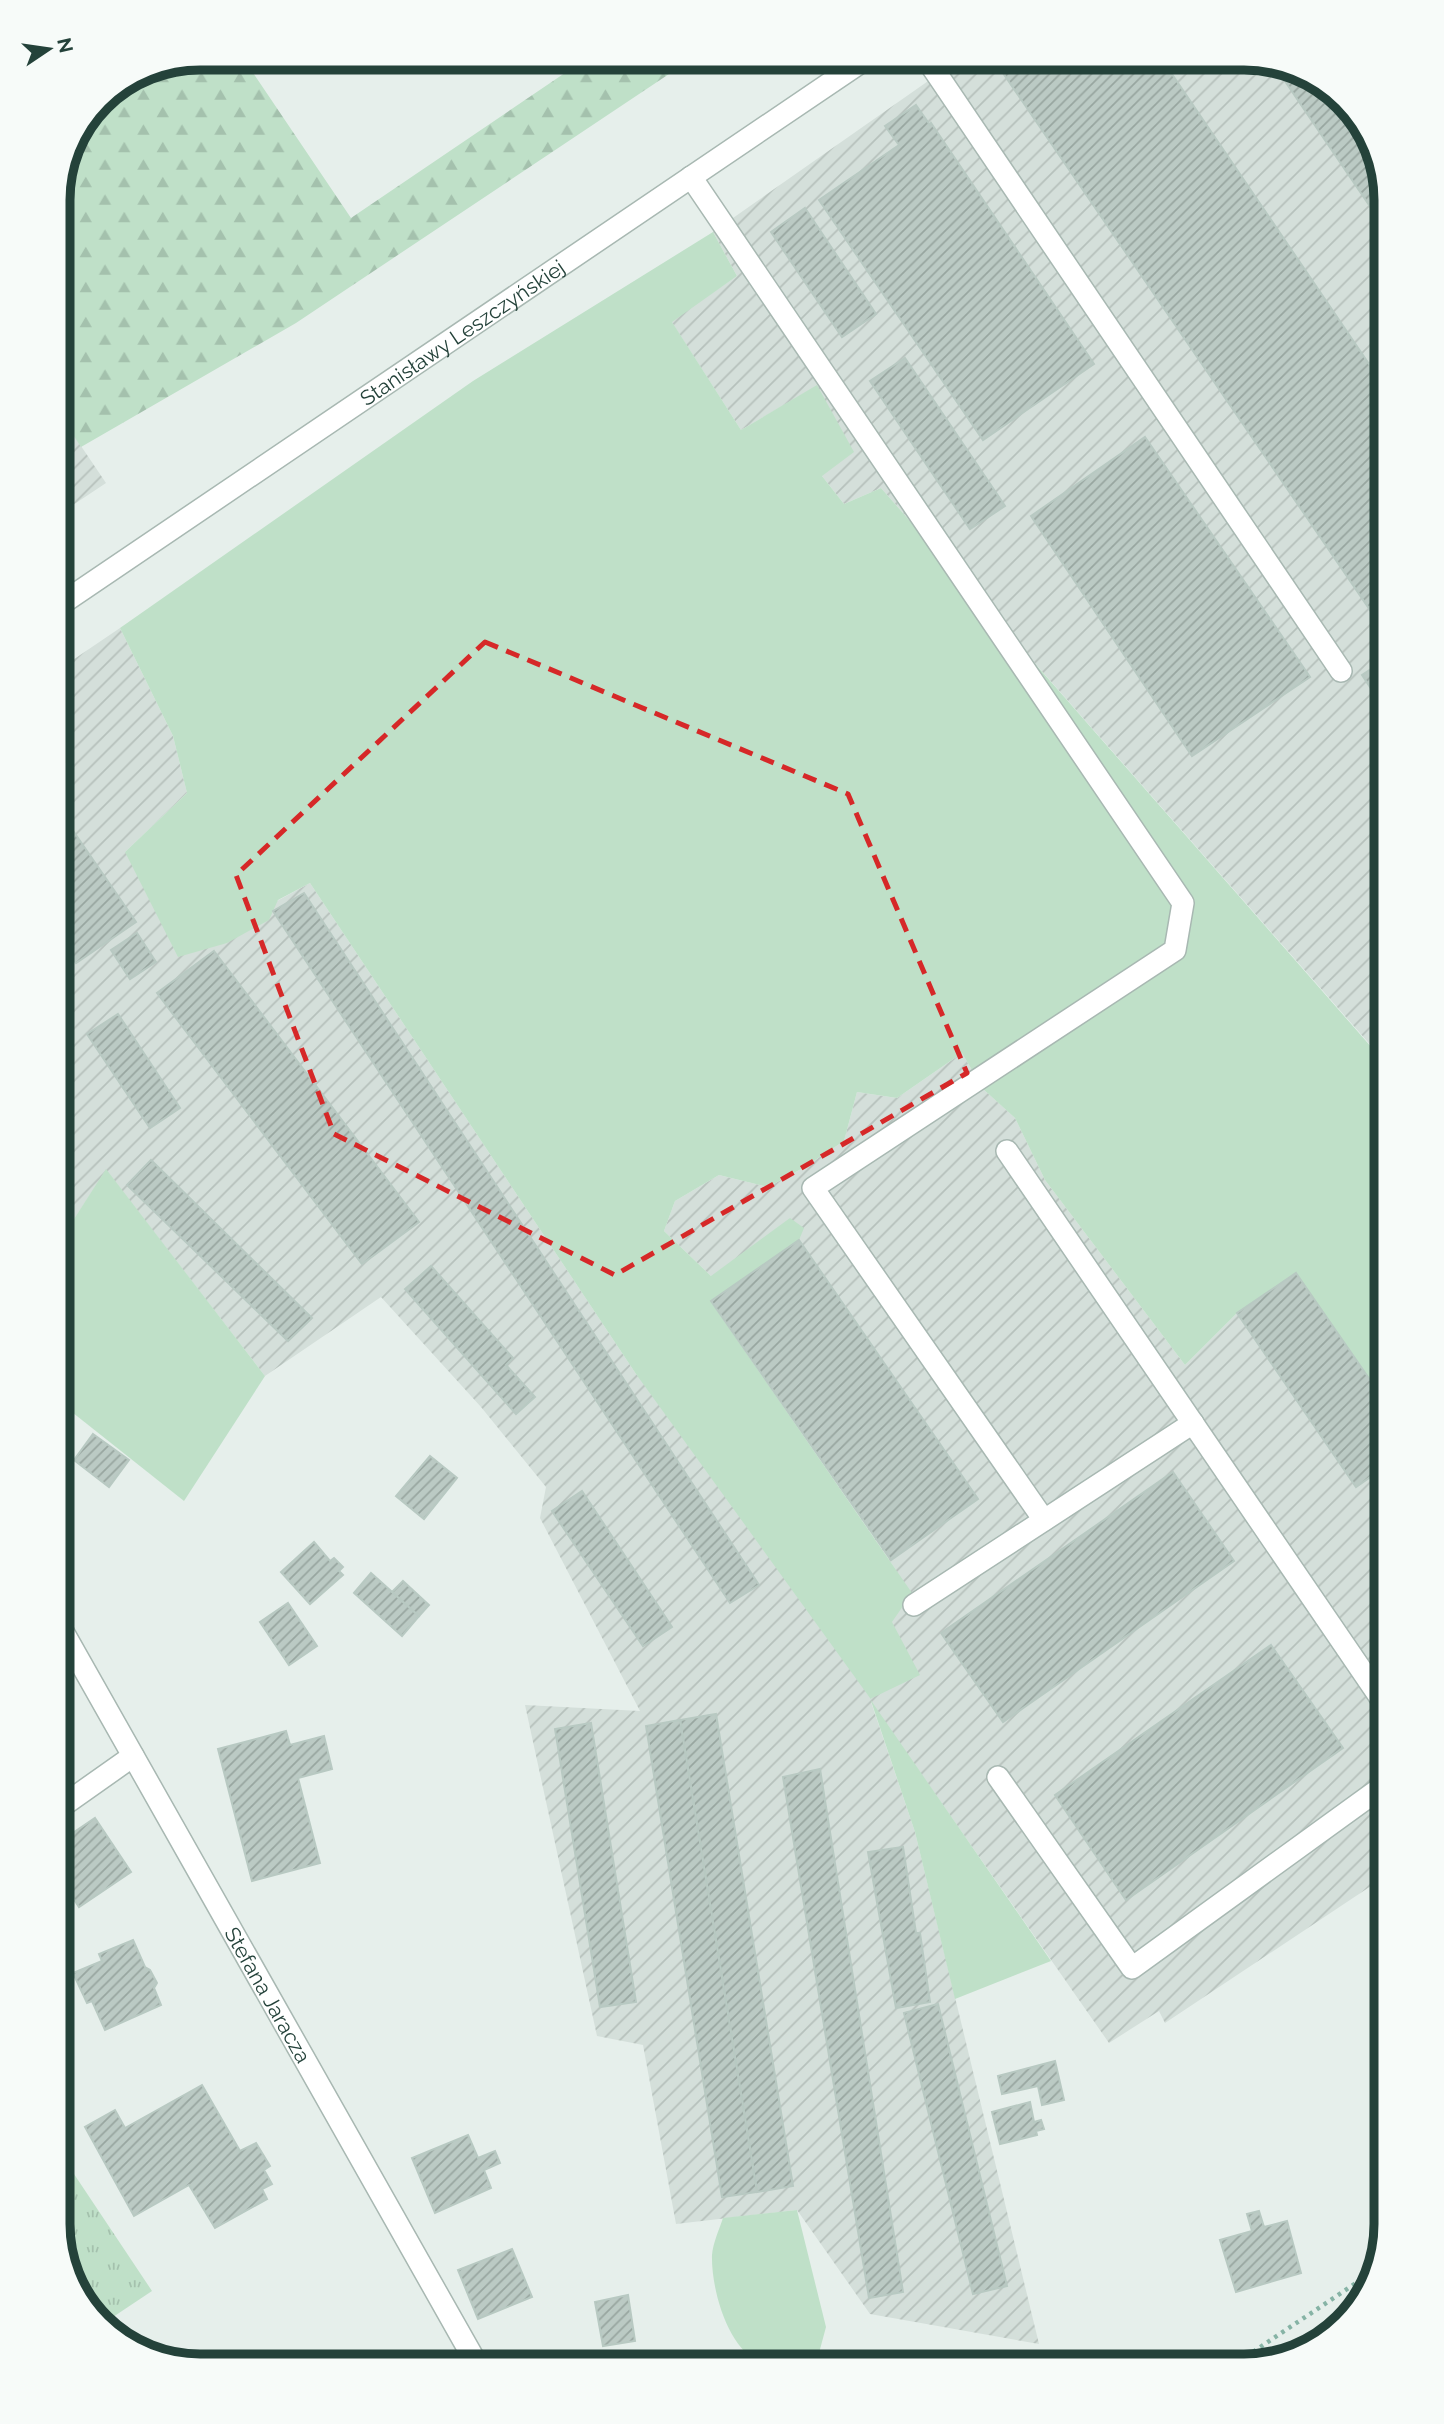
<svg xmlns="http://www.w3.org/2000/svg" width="1444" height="2424" viewBox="0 0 1444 2424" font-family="Raleway,sans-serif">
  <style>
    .industrial { fill: url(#industrial-furrows) }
    .green { fill: #bfe0c8 }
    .forest { fill: url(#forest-firs) }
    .park { fill: url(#park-tufts) }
    .building { fill: url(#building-hatch); stroke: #b8c9c2; stroke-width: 2 }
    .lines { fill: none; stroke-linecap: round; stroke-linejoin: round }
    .minor-casing { stroke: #a8b8b2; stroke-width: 24 }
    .path { stroke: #86b3a5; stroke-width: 4.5; stroke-dasharray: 3.5 5; stroke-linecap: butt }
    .minor { stroke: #fff; stroke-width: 21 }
    .marked { fill: none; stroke: #d62828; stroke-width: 5; stroke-dasharray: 14 9; stroke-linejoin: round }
    .labels { text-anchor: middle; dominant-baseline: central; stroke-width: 6; stroke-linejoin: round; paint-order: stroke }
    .street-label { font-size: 21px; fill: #24423a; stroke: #f7fbf9 }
    .rim { fill: none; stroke: #24423a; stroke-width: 9 }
  </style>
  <defs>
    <pattern id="industrial-furrows" width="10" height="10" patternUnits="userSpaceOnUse" patternTransform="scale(1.75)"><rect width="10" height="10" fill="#d4dfda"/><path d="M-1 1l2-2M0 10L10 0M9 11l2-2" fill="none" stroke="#b6c1bc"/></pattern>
    <pattern id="forest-firs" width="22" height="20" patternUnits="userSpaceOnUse" patternTransform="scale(1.75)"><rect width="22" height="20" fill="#bfe0c8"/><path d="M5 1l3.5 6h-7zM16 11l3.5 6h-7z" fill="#a4c1ad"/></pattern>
    <pattern id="park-tufts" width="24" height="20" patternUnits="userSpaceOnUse" patternTransform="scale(1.75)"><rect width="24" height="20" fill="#bfe0c8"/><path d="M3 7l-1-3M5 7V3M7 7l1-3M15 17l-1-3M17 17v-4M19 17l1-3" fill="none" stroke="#a4c1ad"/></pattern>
    <pattern id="building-hatch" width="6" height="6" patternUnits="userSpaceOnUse" patternTransform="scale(1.75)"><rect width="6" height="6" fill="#bbcac4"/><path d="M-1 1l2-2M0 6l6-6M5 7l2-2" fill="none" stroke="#98a6a0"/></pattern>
  </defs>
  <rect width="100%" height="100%" fill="#e6efeb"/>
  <g class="industrial">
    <path d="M961 58H1253L1323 82 1372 138 1386 200V1054L1381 1057 881 488 844 504 822 476 817 386 741 430 671 321 737 276 713 232Z"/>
    <path d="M58 412 106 483 58 515Z"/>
    <path d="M120 628 173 736 187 793 125 852 277 901 310 883 636 1374 892 1622 896 1570 711 1301V1276L664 1231 675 1201 719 1175 768 1187 803 1168 844 1141 857 1092 897 1098 962 1053 983 1089 1015 1118 1045 1180 1185 1365 1237 1313 1296 1273 1386 1403V1876L1165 2023 1159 2011 1109 2043 871 1702 915 1832 1039 2344 870 2314 797 2210 676 2224 643 2045 597 2036 525 1705 640 1711 540 1518 546 1487 481 1407 381 1297 265 1376 106 1170 58 1244V670Z"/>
  </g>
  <g class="green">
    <path d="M713 232 737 276 672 322 741 430 817 385 854 452 822 476 844 504 881 488 1380 1057 1386 1054V1403L1296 1273 1237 1313 1185 1365 1045 1180 1015 1118 983 1089 962 1053 897 1098 857 1092 844 1141 803 1168 768 1187 719 1175 675 1201 664 1231 711 1276 790 1218 804 1228 799 1240 711 1302 912 1593 892 1622 920 1675 870 1699 1051 1961 955 1999 915 1832 870 1698 636 1374 310 883 278 900 269 920 227 943 178 957 125 852 187 793 173 736 120 628 473 381Z"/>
    <path d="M106 1169 265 1376 184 1501 58 1401V1244Z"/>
    <path d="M797 2210 826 2327 819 2353C804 2363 786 2371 768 2366 729 2356 711 2290 712 2255 713 2243 719 2230 723 2218Z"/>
  </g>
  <path class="forest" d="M200 58H243L351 218 587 58H693L296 323 81 447 58 412V191L69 145 100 99 146 68Z"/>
  <path class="park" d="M58 2150 152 2291 104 2323 72 2286 58 2224Z"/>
  <g class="building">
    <path d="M1026 58H1161L1386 389V627L1383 629 1003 73Z"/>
    <path d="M1274 65 1323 82 1372 138 1386 200V230Z"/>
    <path d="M916 105 930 125 931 123 1094 364 983 440 819 200 899 145 885 126Z"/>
    <path d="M805 208 876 314 842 337 771 232Z"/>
    <path d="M905 358 1005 506 970 529 870 381Z"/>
    <path d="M1145 437 1310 677 1192 756 1031 516Z"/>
    <path d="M1386 659V698L1380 702 1362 675Z"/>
    <path d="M58 809 136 922 76 963 58 937Z"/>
    <path d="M304 893 759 1585 730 1603 273 911Z"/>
    <path d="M137 933 156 962 130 979 111 950Z"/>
    <path d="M214 951 419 1222 362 1264 157 993Z"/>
    <path d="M118 1014 180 1108 150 1128 87 1034Z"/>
    <path d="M151 1160 312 1318 288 1341 127 1185Z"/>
    <path d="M799 1240 978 1499 891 1560 711 1301Z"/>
    <path d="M431 1266 513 1358 506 1365 535 1397 516 1414 405 1289Z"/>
    <path d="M1296 1273 1386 1403V1466L1356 1487 1237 1313Z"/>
    <path d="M93 1434 129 1460 109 1487 74 1460Z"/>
    <path d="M430 1456 457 1478 424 1519 396 1496Z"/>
    <path d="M1173 1472 1234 1561 1003 1722 941 1633Z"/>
    <path d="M582 1491 672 1627 643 1646 552 1511Z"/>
    <path d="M314 1542 330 1561 334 1558 343 1567 339 1571 343 1575 310 1604 281 1572Z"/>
    <path d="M371 1573 419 1616 402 1636 354 1593Z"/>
    <path d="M403 1581 429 1605 419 1616 392 1592Z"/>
    <path d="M288 1603 317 1646 289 1665 260 1622Z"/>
    <path d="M1271 1645 1343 1748 1126 1900 1055 1795Z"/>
    <path d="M716 1714 793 2186 757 2192 680 1720Z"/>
    <path d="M680 1720 757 2192 722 2197 646 1726Z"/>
    <path d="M591 1723 636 2002 600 2007 555 1729Z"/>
    <path d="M286 1731 290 1745 324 1736 332 1769 298 1778 320 1863 252 1881 218 1749Z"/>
    <path d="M820 1769 903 2292 869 2298 783 1777Z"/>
    <path d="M95 1818 131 1872 79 1907 58 1875V1843Z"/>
    <path d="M903 1847 916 1933H920L930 2002 896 2008 868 1852Z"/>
    <path d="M58 1875 69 1891 58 1899Z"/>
    <path d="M133 1940 145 1967 150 1970 157 1983 154 1988 161 2005 105 2030 92 2001 87 2003 73 1973 102 1961 99 1954Z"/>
    <path d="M938 2004 1007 2286 973 2294 904 2013Z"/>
    <path d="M1055 2061 1064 2100 1042 2105 1038 2086 1002 2094 998 2076Z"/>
    <path d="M202 2085 240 2151 256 2143 270 2166 264 2170 272 2184 262 2189 267 2199 215 2228 189 2185 134 2216 85 2127 115 2110 125 2128Z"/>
    <path d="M1030 2102 1034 2122 1041 2120 1044 2129 1036 2131 1037 2135 1000 2144 992 2112Z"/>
    <path d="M468 2135 478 2158 495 2151 500 2163 484 2170 491 2188 435 2213 412 2158Z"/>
    <path d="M1259 2211 1264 2227 1287 2221 1301 2273 1236 2292 1220 2240 1252 2231 1247 2214Z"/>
    <path d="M512 2249 532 2297 478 2319 458 2270Z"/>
    <path d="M628 2295 635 2341 603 2346 595 2302Z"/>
  </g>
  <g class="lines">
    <g class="minor-casing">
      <g id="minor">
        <path d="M926 58 1341 671"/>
        <path d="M691 177 1183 903 1175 950 813 1188 1044 1520"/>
        <path id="s1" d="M58 606 867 58"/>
        <path d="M1007 1151 1386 1706"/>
        <path d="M914 1605 1193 1423"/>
        <path id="s2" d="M58 1623 478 2366"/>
        <path d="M998 1777 1132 1968 1386 1784"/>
        <path d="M58 1809 133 1756"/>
      </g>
    </g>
    <path class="path" d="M1232 2366 1371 2273"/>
    <use href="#minor" class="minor"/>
  </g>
  <path class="marked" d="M485 642 848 794 967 1073 615 1275 334 1134 236 875Z"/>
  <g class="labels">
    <g class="street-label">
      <text stroke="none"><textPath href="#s1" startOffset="488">Stanisławy Leszczyńskiej</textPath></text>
      <text stroke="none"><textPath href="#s2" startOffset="427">Stefana Jaracza</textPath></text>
    </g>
  </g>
  <path d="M0 0H1444V2424H0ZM200 70H1244A130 130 0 0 1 1374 200V2224A130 130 0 0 1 1244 2354H200A130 130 0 0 1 70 2224V200A130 130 0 0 1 200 70Z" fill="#f7fbf9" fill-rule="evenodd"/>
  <path class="rim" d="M200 70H1244A130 130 0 0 1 1374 200V2224A130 130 0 0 1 1244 2354H200A130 130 0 0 1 70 2224V200A130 130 0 0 1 200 70Z"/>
  <g transform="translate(49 49) rotate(77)" stroke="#f7fbf9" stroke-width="5" paint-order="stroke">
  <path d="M0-5L12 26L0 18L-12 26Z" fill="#24423a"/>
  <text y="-10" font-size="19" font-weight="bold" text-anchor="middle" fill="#24423a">N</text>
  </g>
</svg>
